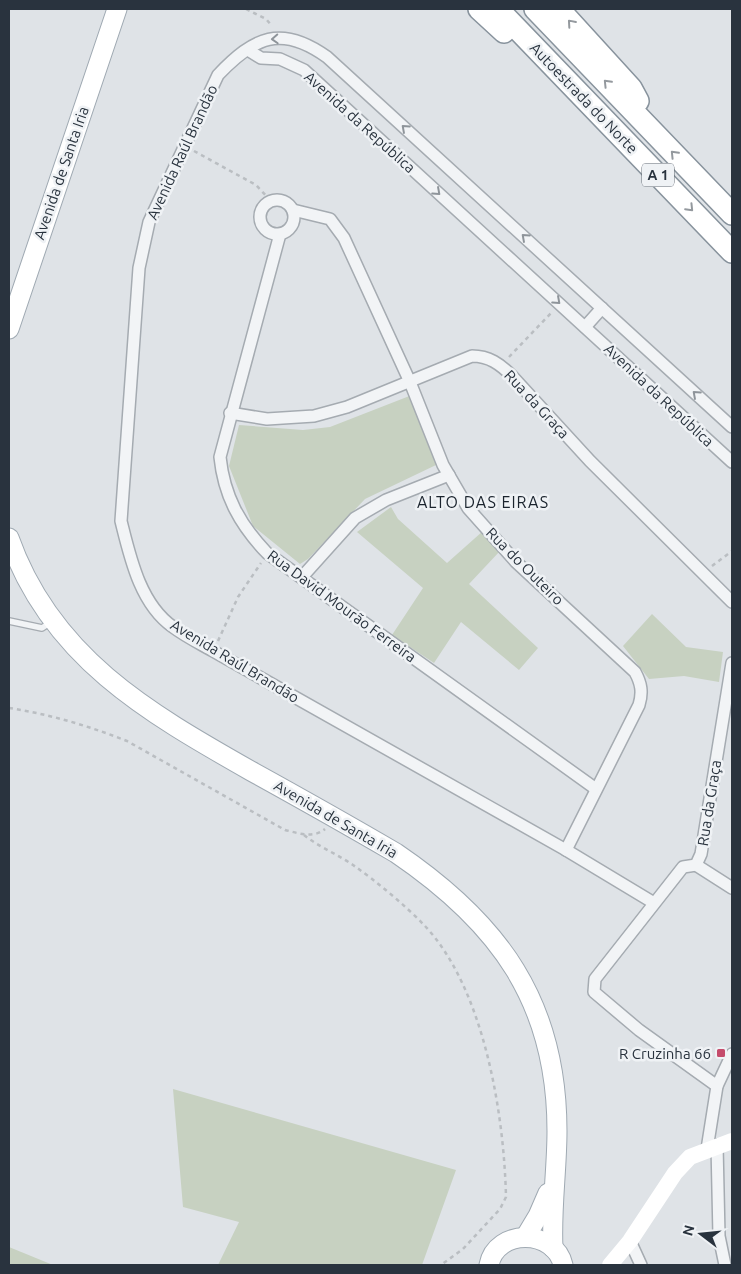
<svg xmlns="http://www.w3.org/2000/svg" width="741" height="1274" viewBox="0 0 741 1274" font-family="Ubuntu,sans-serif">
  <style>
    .green { fill: #c7d1c1 }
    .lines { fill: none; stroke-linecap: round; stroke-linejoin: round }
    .lane-casing { stroke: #a5abb1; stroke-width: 8 }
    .street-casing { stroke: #a5abb1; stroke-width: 14 }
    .primary-casing { stroke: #9fa9b2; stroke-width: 21 }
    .highway-casing { stroke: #88939d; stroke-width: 24 }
    .path { stroke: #babec2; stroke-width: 2.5; stroke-dasharray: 4 4; stroke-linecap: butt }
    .lane { stroke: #f2f4f6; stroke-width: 5.5 }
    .street { stroke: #f2f4f6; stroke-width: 11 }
    .secondary { stroke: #fff; stroke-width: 16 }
    .primary { stroke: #fff; stroke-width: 19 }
    .highway { stroke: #fff; stroke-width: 21 }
    .oneway { stroke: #94999e }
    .oneway2 { stroke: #8e949a }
    .poi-dot { fill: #c54c6c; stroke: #eff2f5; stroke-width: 2 }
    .labels { text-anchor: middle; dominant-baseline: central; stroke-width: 5; stroke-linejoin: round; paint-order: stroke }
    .shield { fill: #eff2f5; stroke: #646c75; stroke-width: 1 }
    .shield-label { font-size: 14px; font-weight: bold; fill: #29333e }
    .street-label { font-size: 15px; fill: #29333e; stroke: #eff2f5 }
    .poi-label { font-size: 15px; fill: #29333e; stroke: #eff2f5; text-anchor: end }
    .neighbourhood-label { font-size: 16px; letter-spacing: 1px; fill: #1b242e; stroke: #eff2f5 }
  </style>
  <rect width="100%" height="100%" fill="#dfe3e7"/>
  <g class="green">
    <path d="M412 395 436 465 365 499 308 559 300 564 253 526 229 466 239 425 303 430 330 427Z"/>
    <path d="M391 507 398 519 447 563 483 531 500 551 469 584 538 648 519 670 461 622 434 663 392 635 423 588 357 532Z"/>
    <path d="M652 614 686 647 723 652 719 682 684 676 649 679 623 646Z"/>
    <path d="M173 1089 456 1170 422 1265H218L239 1222 183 1207Z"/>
    <path d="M9 1247 53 1265H9Z"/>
  </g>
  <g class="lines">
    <g class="lane-casing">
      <path id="lane" d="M9 621 42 628 51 622"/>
    </g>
    <g class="street-casing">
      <g id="street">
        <path d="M248 50 261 58 280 59 304 70 732 462"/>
        <circle cx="277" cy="217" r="17"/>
        <path d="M293 210 330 219 344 238 410 382 443 465 468 508 516 562 635 672C641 683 643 692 639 705L566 850"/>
        <path d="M280 234 220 457C224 496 240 525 267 553L596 789"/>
        <path d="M585 327 602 308"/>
        <path d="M230 413 267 419 314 416 347 407 472 356C489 356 500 364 512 376L590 461 732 602"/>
        <path d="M302 577 355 518 386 500 449 475"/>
        <path d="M696 865 732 888"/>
        <path d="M654 903 566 850 213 651C199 643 185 636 173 627 140 604 130 557 121 521L139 268 149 222 218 75C254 37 281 24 327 57L732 427"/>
        <path d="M717 1086 639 1030 594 992 595 979 683 867 696 865 701 854 732 663"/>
        <path d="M717 1145 719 1236 725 1265"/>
        <path d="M707 1149 717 1086 732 1054"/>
        <path d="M630 1241 641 1265"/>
      </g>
    </g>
    <g class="primary-casing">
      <g id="primary">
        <path d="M9 329 117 9"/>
        <path d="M9 538C51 657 147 712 251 771 300 798 348 825 396 853 499 923 557 1002 557 1131 557 1170 551 1209 553 1248"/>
        <path d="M526 1236 538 1216 548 1193"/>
        <path d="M489 1265C496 1228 555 1229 563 1265"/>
      </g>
    </g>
    <g class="highway-casing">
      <g id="highway">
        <path d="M479 9 504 32"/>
        <path d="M498 9 732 252"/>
        <path d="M535 9 732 214"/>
        <path d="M559 9 631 88 638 101"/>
      </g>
    </g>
    <g class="path">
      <path d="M246 9 266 19 272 26"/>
      <path d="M194 151 256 185 271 201"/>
      <path d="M509 357 552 312"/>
      <path d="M712 566 732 551"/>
      <path d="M218 641 238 597 261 563"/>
      <path d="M9 708C49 714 89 726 127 741L285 830C298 833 313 839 325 829"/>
      <path d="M304 835C319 847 337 854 353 865 376 881 405 905 425 926 484 989 504 1113 506 1197L500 1209 463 1249 441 1265"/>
    </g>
    <use href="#lane" class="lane"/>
    <use href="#street" class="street"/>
    <path class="secondary" d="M610 1265 630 1241 675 1173 690 1157 732 1141"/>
    <use href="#primary" class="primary"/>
    <use href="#highway" class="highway"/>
  </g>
  <defs><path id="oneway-chevron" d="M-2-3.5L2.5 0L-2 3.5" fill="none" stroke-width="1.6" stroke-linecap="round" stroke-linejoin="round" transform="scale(1.25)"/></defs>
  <g class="oneway">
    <use href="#oneway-chevron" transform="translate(571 23) rotate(-131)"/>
    <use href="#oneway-chevron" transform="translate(607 83) rotate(-134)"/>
    <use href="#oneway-chevron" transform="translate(674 154) rotate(-134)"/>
    <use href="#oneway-chevron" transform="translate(690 208) rotate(46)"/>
  </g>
  <g class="oneway2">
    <use href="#oneway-chevron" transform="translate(275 39) rotate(177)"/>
    <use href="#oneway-chevron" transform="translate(405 128) rotate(-138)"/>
    <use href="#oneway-chevron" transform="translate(437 192) rotate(42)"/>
    <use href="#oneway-chevron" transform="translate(525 237) rotate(-138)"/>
    <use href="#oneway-chevron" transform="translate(557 301) rotate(42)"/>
    <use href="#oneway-chevron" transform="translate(696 394) rotate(-138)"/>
  </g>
  <rect class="poi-dot" x="716" y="1048" width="10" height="10" rx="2.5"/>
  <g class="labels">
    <rect class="shield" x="642" y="163.5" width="32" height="23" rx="4"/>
    <g class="shield-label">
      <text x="658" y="175">A 1</text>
    </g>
    <g class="street-label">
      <text transform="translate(584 98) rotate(46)">Autoestrada do Norte</text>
      <text transform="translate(360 122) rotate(42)">Avenida da República</text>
      <text transform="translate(182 152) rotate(-65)">Avenida Raúl Brandão</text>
      <text transform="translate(61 173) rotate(-71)">Avenida de Santa Iria</text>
      <text transform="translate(659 395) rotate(43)">Avenida da República</text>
      <text transform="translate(537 404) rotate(47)">Rua da Graça</text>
      <text transform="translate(525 566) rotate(45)">Rua do Outeiro</text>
      <text transform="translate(342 606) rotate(36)">Rua David Mourão Ferreira</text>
      <text transform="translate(235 661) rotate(31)">Avenida Raúl Brandão</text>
      <text transform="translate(709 803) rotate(-81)">Rua da Graça</text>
      <text transform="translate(336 819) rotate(30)">Avenida de Santa Iria</text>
    </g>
    <g class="poi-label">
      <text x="711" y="1053">R Cruzinha 66</text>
    </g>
    <g class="neighbourhood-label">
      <text x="483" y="502">ALTO DAS EIRAS</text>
    </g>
  </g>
  <rect width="741" height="1274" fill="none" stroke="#29333e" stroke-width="20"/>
  <g transform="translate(701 1234) rotate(286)" stroke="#eff2f5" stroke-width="4" paint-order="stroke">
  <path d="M0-4L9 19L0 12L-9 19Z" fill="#29333e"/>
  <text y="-8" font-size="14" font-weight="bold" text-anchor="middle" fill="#29333e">N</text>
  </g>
</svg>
